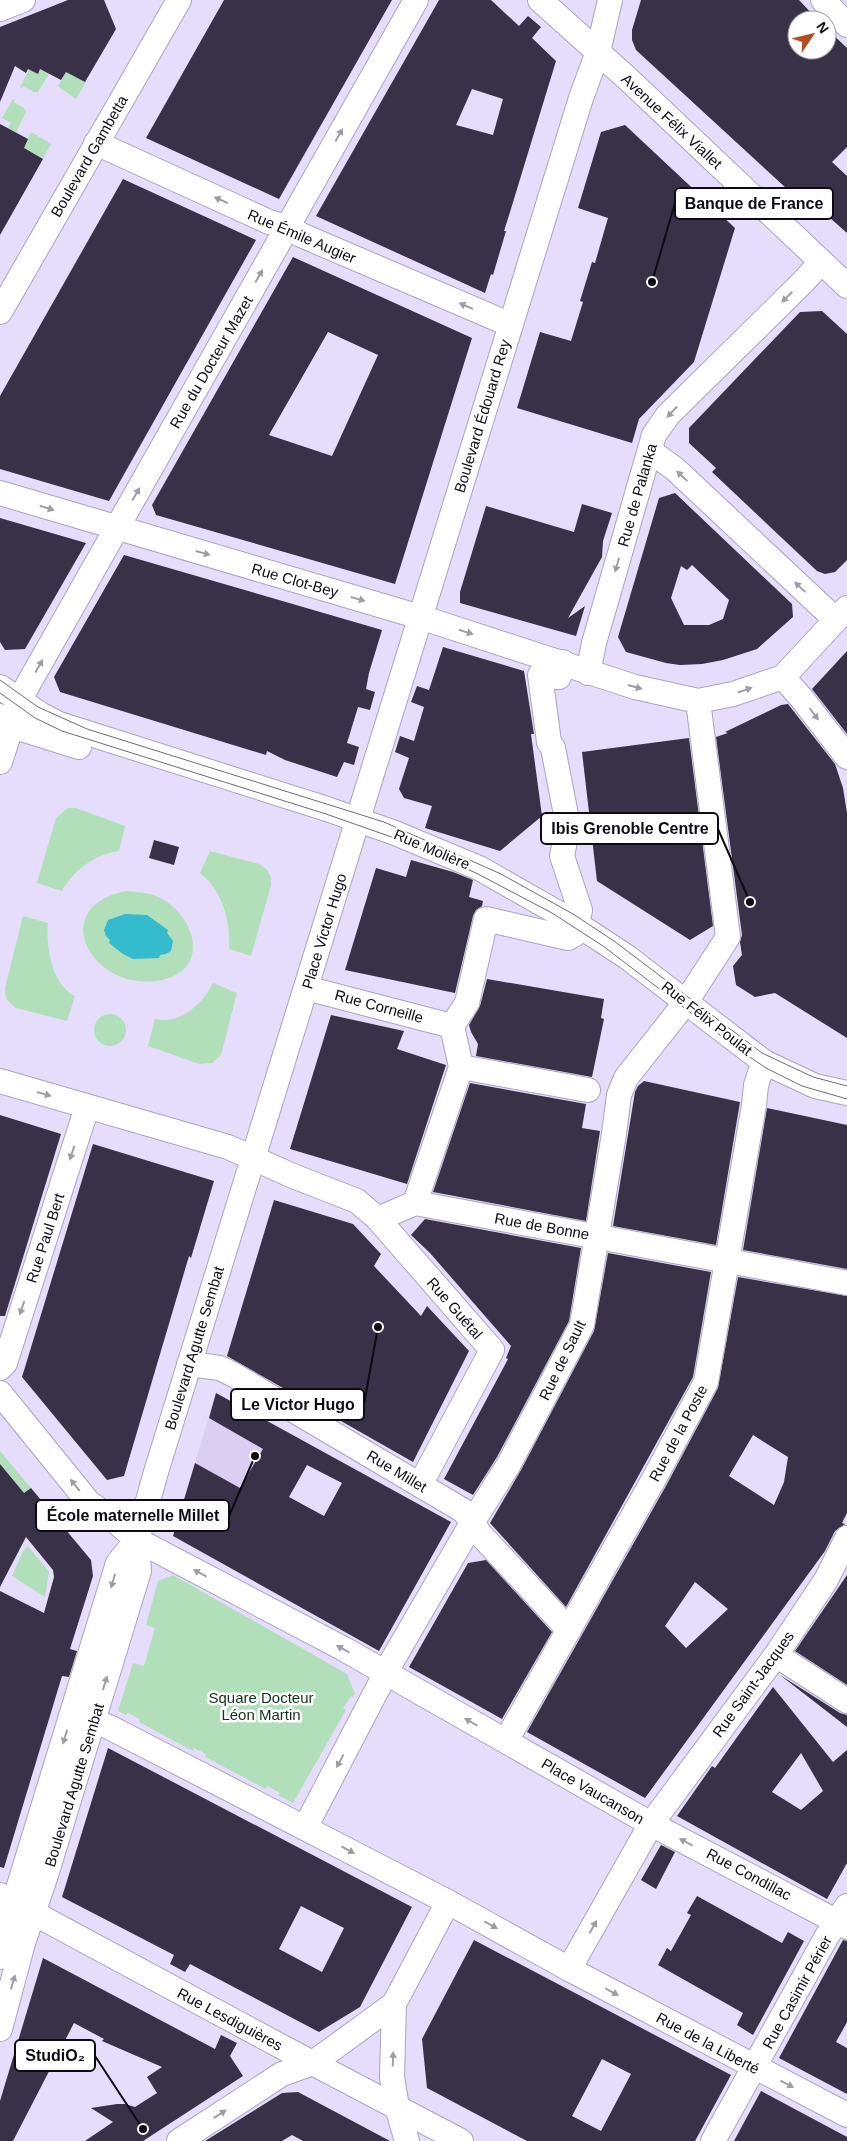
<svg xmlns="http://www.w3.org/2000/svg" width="847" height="2141" viewBox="0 0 847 2141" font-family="Helvetica,sans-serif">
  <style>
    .built { fill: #dacff3 }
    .green { fill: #b1dfba }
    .water { fill: #34bbcd }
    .building { fill: #383148; fill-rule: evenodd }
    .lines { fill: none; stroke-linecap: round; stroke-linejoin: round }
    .minor-casing { stroke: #aba3bf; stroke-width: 26 }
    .minor { stroke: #fff; stroke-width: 24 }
    .tram { stroke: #6f687c; stroke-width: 1 }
    .oneway { fill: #9f9da1 }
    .labels { text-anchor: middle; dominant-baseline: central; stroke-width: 5; stroke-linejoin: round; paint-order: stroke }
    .street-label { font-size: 15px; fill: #0e0a14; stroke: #fff }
    .park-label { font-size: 15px; fill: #10311a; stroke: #fff }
    .leader { fill: none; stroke: #0e0a14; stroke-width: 2 }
    .callout-dot { fill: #0e0a14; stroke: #fff; stroke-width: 2 }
    .callout { fill: #fff; stroke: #0e0a14; stroke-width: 2 }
    .callout-label { font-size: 16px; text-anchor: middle; font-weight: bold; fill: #0e0a14 }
  </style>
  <rect width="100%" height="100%" fill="#e6dcfb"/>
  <path class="built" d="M216 1393 316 1448 281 1511 195 1463Z"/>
  <g class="green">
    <path d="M29 69 37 74 40 69 49 74 38 92H34L23 86 22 89 20 87Z"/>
    <path d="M68 69 71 75 86 82 76 99 58 86Z"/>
    <path d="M13 99 15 100 14 102 24 108 26 112 16 132 8 128 11 123 2 118Z"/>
    <path d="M31 132 51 144 43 159 29 151 22 150Z"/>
    <path d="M68 808H76L125 826 119 851C96 854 74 869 62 891L37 883 56 818Z"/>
    <path d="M210 851 259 864C268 869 272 875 271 885L251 956 229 949C231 921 222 890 200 873Z"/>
    <path d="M127 891C139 892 153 893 164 900 194 918 210 966 166 979 94 998 43 906 127 891Z"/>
    <path d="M23 916 48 923C46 947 51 984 75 996L67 1021 16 1008 6 999 5 988Z"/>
    <path d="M213 983 237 993 222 1051 220 1056 212 1063 199 1064 148 1046 155 1019C181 1025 202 1004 213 983Z"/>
    <circle cx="110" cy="1030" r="16"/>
    <path d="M0 1451 31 1488 24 1493 0 1464Z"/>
    <path d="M28 1546 49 1572 45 1597 12 1576 23 1551Z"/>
    <path d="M173 1575 347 1674 355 1694 353 1697 351 1696 343 1708 346 1710 293 1803 278 1795 280 1793 267 1786 266 1789 205 1757 206 1754 194 1748 193 1751 139 1722 140 1719 128 1713 126 1715 118 1711 133 1663 144 1666 155 1628 146 1625 158 1581Z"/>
  </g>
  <path class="water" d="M125 914 147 915 168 930 167 933 173 941 171 951 166 954 160 955 159 958 133 959 123 954 109 943 110 940 106 936 104 930 108 920Z"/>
  <g class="building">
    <path d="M68 0H104L116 29 85 82 66 72 61 80 40 69 38 74 28 69 26 73 15 66 0 102V27Z"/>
    <path d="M224 0H392L279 199 146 138Z"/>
    <path d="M439 0H491L519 26 528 16 541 27 532 38 556 61 510 212 504 231H506L493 275 491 274 485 293 316 216ZM472 89 503 99 493 135 456 125Z"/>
    <path d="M641 0H799L818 20H797V50H827V29L847 48V147L832 162 847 176V233L803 194 798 199 636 50 632 40V30Z"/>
    <path d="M0 124 28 139 24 148 43 159 0 235Z"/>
    <path d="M625 125 735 228 694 362 639 419 632 443 517 408 540 332 571 341 583 302 580 301 592 262 595 263 608 218 578 208 601 132Z"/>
    <path d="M123 179 256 240 109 501 0 469V396Z"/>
    <path d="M293 257 472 338 395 584 156 515 152 505ZM328 332 378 355 332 456 269 435Z"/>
    <path d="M822 311 847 334V560L835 572 825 574 817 571 712 472 716 468 689 443V428L800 312Z"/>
    <path d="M675 493 792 604 793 617 757 649 723 660 702 664 680 665 666 663 626 652 618 637 659 498ZM692 565 729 600 723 619 709 625H684L671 598 681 566 687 570Z"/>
    <path d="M582 504 612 513 603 541 602 557 568 618 585 606 576 636 460 603V592L486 506 574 532Z"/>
    <path d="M0 518 86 543 25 649 5 650 0 642Z"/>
    <path d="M124 555 382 630 369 673 366 689 375 692 370 710 358 707 347 743 359 747 354 765 344 762 337 777 285 760 267 751 266 755 60 692 54 677Z"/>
    <path d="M443 647 524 671 534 734H531L542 816 500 851 425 828 432 806 404 798 399 789 409 758 395 752 400 736 414 741 424 707 411 702 417 686 429 690Z"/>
    <path d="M847 651V734L812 689Z"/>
    <path d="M788 704 835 764 843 788 847 813V1038L775 993 755 997 736 985 733 966 742 955 740 942 742 935 716 737 728 733 725 732 781 705Z"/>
    <path d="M689 738 713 926 690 940 597 881 582 752Z"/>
    <path d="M154 840 179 847 174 865 149 858Z"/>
    <path d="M411 860 453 872 473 880 469 897 483 901 482 906 476 910 473 916 455 993 345 970 376 868 406 877Z"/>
    <path d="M487 979 604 999 601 1018 604 1019 592 1077 476 1056 478 1044 471 1032 469 1025 480 1006Z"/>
    <path d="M331 1015 404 1031 397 1049 446 1065 407 1184 290 1149Z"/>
    <path d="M644 1081 740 1102 716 1245 613 1226 635 1092 638 1086Z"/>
    <path d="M470 1083 586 1104 582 1128 600 1131 586 1221 433 1192Z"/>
    <path d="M767 1108 847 1125V1269L743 1250Z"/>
    <path d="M0 1115 61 1134 5 1316H0Z"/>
    <path d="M93 1144 214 1181 191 1258 189 1256 124 1476 107 1480 22 1377Z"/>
    <path d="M274 1200 353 1224 381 1254 374 1266 421 1316 427 1306 469 1351 413 1462 227 1356Z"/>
    <path d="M425 1219 581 1248 569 1321 497 1457 473 1495 444 1479 499 1376 508 1359 506 1358 511 1346 430 1253 411 1235Z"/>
    <path d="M608 1253 711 1272 693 1377 566 1607 490 1523 521 1470 594 1331Z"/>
    <path d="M738 1277 847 1296V1513L842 1523 845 1524 835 1531 825 1551 645 1798 527 1732 667 1484 718 1388ZM753 1435 788 1457 784 1482 774 1505 729 1476ZM695 1582 728 1609 686 1648 665 1626Z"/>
    <path d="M216 1393 451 1522 379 1651 173 1536 195 1463 240 1488 263 1449 209 1418ZM307 1465 342 1483 324 1516 289 1497Z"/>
    <path d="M0 1464 24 1493 31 1488 91 1560 93 1576 70 1649 77 1651 69 1677 62 1676 4 1868 0 1867V1591L44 1613 54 1577 53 1570 26 1537 0 1587Z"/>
    <path d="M486 1560 552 1632 502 1719 409 1667 468 1563Z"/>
    <path d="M847 1575V1685L795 1651Z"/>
    <path d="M780 1675 840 1713 847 1715V1727Z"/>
    <path d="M773 1687 833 1762 847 1750V1863L827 1899 677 1816 712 1766 715 1768ZM801 1753 823 1791 801 1810 772 1792Z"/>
    <path d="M108 1748 412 1907 360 2007 319 2032 190 1964 185 1972 170 1964 174 1955 62 1897ZM301 1906 344 1928 322 1972 279 1949Z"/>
    <path d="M661 1845 675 1852 656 1889 641 1880Z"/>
    <path d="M697 1896 782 1943 788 1932 804 1941 753 2035 737 2025 743 2013 658 1965 667 1948 671 1951 691 1915 687 1913Z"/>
    <path d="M474 1940 731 2075 695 2141H527L427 2088 422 2039ZM602 2059 631 2074 601 2131 572 2116Z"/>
    <path d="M843 1940 847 1941V2022L836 2042 847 2048V2094L779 2058Z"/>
    <path d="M43 1958 215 2049 221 2035 237 2043 230 2056 243 2076 143 2141H85L113 2122 91 2108 117 2104H125L135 2107 157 2093 147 2077 162 2067 102 2041 104 2039 74 2023 13 2141H0V2101Z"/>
    <path d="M761 2091 847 2137V2141H734Z"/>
    <path d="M298 2092 390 2141H303L292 2135 282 2141H205L282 2093Z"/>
  </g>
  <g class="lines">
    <g class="minor-casing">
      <g id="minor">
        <path d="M540 0 628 79 847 286"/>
        <path d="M823 0 847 25"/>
        <path d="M0 9 23 0"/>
        <path d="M96 143 269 222 287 227 301 235 511 325"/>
        <path d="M0 312 179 0"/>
        <path d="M650 451 675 469 836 620"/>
        <path d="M0 493 420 617 635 687 698 701 733 694 783 677 847 608"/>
        <path d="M588 673 594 643 654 435 668 415 803 282 821 262"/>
        <path d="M783 677 803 700 847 757"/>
        <path d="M0 687 40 714 59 724 327 809 395 833 479 868 572 921 627 957 764 1062 815 1086 847 1093"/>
        <path d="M0 716 12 726 79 747"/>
        <path d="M0 762 21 697 416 0"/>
        <path d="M306 988 452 1026"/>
        <path d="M452 1026 467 1003 486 919 568 938 575 934 580 910 562 856 568 825 553 748 549 742 540 675 559 677 563 662"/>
        <path d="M461 1067 588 1090"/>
        <path d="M0 1081 228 1147 293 1176 357 1201 378 1219 492 1350 420 1485"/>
        <path d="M415 1203 461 1067 452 1026"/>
        <path d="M378 1219 415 1203 847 1283"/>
        <path d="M189 1364 220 1368 234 1375 464 1511 480 1534 569 1630"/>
        <path d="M0 1368 5 1363 87 1107"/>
        <path d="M0 1393 89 1503 113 1519 137 1540 344 1649 651 1824 847 1927"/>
        <path d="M776 1655 847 1701"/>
        <path d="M73 1712 111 1728 448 1902 569 1969 847 2115"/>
        <path d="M506 1741 655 1477 706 1382 754 1105 756 1085 764 1062"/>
        <path d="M305 1828 392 1661 472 1523 509 1464 582 1325 614 1134 619 1095 626 1078 686 1002 728 937 698 701"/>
        <path d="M0 1895 284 2048 461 2141"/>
        <path d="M0 1957 14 1902 118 1563 137 1540"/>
        <path d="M569 1969 651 1824 776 1655 826 1580 847 1538"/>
        <path d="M0 2029 23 1943 46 1875 139 1571 137 1540 156 1472 581 98 598 52 610 0"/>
        <path d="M179 2141 282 2074 313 2063 394 2004"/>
        <path d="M407 2141 397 2107 392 2077 394 2004 448 1902"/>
        <path d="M713 2141 827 1936 847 1906"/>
      </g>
    </g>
    <use href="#minor" class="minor"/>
    <g class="tram">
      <path d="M0 680 38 707 87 729 384 822 501 874 573 914 614 941 762 1053 813 1077 847 1086"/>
      <path d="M0 693 35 718 62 731 326 814 403 841 476 873 552 913 603 946 741 1051 766 1068 802 1086 847 1099"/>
    </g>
  </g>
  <defs><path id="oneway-solid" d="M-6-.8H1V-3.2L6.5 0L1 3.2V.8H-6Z" transform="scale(1.25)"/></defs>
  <g class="oneway">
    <use href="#oneway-solid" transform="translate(339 135) rotate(-61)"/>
    <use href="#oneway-solid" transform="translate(221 200) rotate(-156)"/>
    <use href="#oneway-solid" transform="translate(259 276) rotate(-60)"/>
    <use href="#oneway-solid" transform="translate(787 297) rotate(135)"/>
    <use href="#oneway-solid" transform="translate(466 306) rotate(-157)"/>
    <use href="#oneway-solid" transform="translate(672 412) rotate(133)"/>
    <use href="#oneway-solid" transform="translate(682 476) rotate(-137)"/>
    <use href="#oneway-solid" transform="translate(136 494) rotate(-60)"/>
    <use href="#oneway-solid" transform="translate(47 508) rotate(17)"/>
    <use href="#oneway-solid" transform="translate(203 553) rotate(16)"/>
    <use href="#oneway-solid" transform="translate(617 565) rotate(106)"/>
    <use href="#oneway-solid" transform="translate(800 587) rotate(-137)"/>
    <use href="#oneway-solid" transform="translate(358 599) rotate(16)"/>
    <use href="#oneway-solid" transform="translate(466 632) rotate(17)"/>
    <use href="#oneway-solid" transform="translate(39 666) rotate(-61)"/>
    <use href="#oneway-solid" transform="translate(635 687) rotate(15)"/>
    <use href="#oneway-solid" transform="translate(745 690) rotate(-19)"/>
    <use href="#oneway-solid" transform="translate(814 714) rotate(53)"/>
    <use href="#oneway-solid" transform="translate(44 1094) rotate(16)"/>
    <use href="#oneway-solid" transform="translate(72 1153) rotate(108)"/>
    <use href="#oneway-solid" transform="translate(22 1308) rotate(108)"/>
    <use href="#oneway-solid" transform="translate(75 1485) rotate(-129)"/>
    <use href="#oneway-solid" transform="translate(200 1573) rotate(-152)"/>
    <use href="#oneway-solid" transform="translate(113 1581) rotate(106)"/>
    <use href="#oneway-solid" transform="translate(343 1649) rotate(-151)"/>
    <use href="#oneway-solid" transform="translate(105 1683) rotate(-73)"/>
    <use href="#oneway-solid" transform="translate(471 1722) rotate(-150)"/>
    <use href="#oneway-solid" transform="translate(65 1737) rotate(107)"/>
    <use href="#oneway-solid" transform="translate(340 1761) rotate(118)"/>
    <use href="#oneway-solid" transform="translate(686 1842) rotate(-152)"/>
    <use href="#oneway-solid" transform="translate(348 1850) rotate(28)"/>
    <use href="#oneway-solid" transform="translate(491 1925) rotate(29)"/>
    <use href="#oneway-solid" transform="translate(593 1927) rotate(-61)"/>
    <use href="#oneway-solid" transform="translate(13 1982) rotate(-74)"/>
    <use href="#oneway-solid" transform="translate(612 1992) rotate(28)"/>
    <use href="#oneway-solid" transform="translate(393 2059) rotate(-88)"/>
    <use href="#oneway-solid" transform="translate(787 2084) rotate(27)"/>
    <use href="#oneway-solid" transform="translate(220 2114) rotate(-33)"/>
  </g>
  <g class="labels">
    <g class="street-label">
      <text transform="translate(672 121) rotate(43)">Avenue Félix Viallet</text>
      <text transform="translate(89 156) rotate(-60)">Boulevard Gambetta</text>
      <text transform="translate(302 236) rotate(23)">Rue Émile Augier</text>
      <text transform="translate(211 362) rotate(-60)">Rue du Docteur Mazet</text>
      <text transform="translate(482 416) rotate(-73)">Boulevard Édouard Rey</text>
      <text transform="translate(637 495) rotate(-74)">Rue de Palanka</text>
      <text transform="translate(295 580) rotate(16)">Rue Clot-Bey</text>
      <text transform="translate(432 849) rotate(23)">Rue Molière</text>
      <text transform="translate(324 931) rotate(-73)">Place Victor Hugo</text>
      <text transform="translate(379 1006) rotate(15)">Rue Corneille</text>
      <text transform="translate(707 1018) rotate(38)">Rue Félix Poulat</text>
      <text transform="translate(542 1226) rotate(10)">Rue de Bonne</text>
      <text transform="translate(45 1238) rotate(-72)">Rue Paul Bert</text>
      <text transform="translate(455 1308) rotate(49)">Rue Guétal</text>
      <text transform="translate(194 1348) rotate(-73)">Boulevard Agutte Sembat</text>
      <text transform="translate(562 1360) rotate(-64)">Rue de Sault</text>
      <text transform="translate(678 1433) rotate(-62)">Rue de la Poste</text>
      <text transform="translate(397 1471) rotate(31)">Rue Millet</text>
      <text transform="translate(753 1684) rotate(-54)">Rue Saint-Jacques</text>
      <text transform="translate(74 1785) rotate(-73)">Boulevard Agutte Sembat</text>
      <text transform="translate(593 1791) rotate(30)">Place Vaucanson</text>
      <text transform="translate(749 1874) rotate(28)">Rue Condillac</text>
      <text transform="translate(797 1992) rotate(-61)">Rue Casimir Périer</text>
      <text transform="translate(230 2019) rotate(28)">Rue Lesdiguières</text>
      <text transform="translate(708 2043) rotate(28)">Rue de la Liberté</text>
    </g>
    <g class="park-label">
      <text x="261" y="1697">Square Docteur<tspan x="261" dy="17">Léon Martin</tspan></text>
    </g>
  </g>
  <path class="leader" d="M652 282L675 203M750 902L718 829M378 1327L364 1404M255 1456L229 1516M143 2129L95 2056"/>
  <g class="callout-dot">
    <circle cx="652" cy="282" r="5"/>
    <circle cx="750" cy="902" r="5"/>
    <circle cx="378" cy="1327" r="5"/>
    <circle cx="255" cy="1456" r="5"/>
    <circle cx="143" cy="2129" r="5"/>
  </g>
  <g class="callout">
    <rect x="675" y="188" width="158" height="31" rx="5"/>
    <rect x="541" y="813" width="177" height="31" rx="5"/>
    <rect x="231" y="1389" width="133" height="31" rx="5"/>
    <rect x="36" y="1500" width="193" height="31" rx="5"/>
    <rect x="15" y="2040" width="80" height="31" rx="5"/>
  </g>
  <g class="callout-label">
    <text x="754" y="209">Banque de France</text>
    <text x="630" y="834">Ibis Grenoble Centre</text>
    <text x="298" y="1410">Le Victor Hugo</text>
    <text x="133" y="1521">École maternelle Millet</text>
    <text x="55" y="2061">StudiO₂</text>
  </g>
  <g transform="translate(812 35) rotate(55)"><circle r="24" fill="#ffffff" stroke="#9f9da1"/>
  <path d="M0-4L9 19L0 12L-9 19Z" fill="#b24d1c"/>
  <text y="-8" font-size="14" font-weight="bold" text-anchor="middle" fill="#0e0a14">N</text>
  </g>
</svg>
